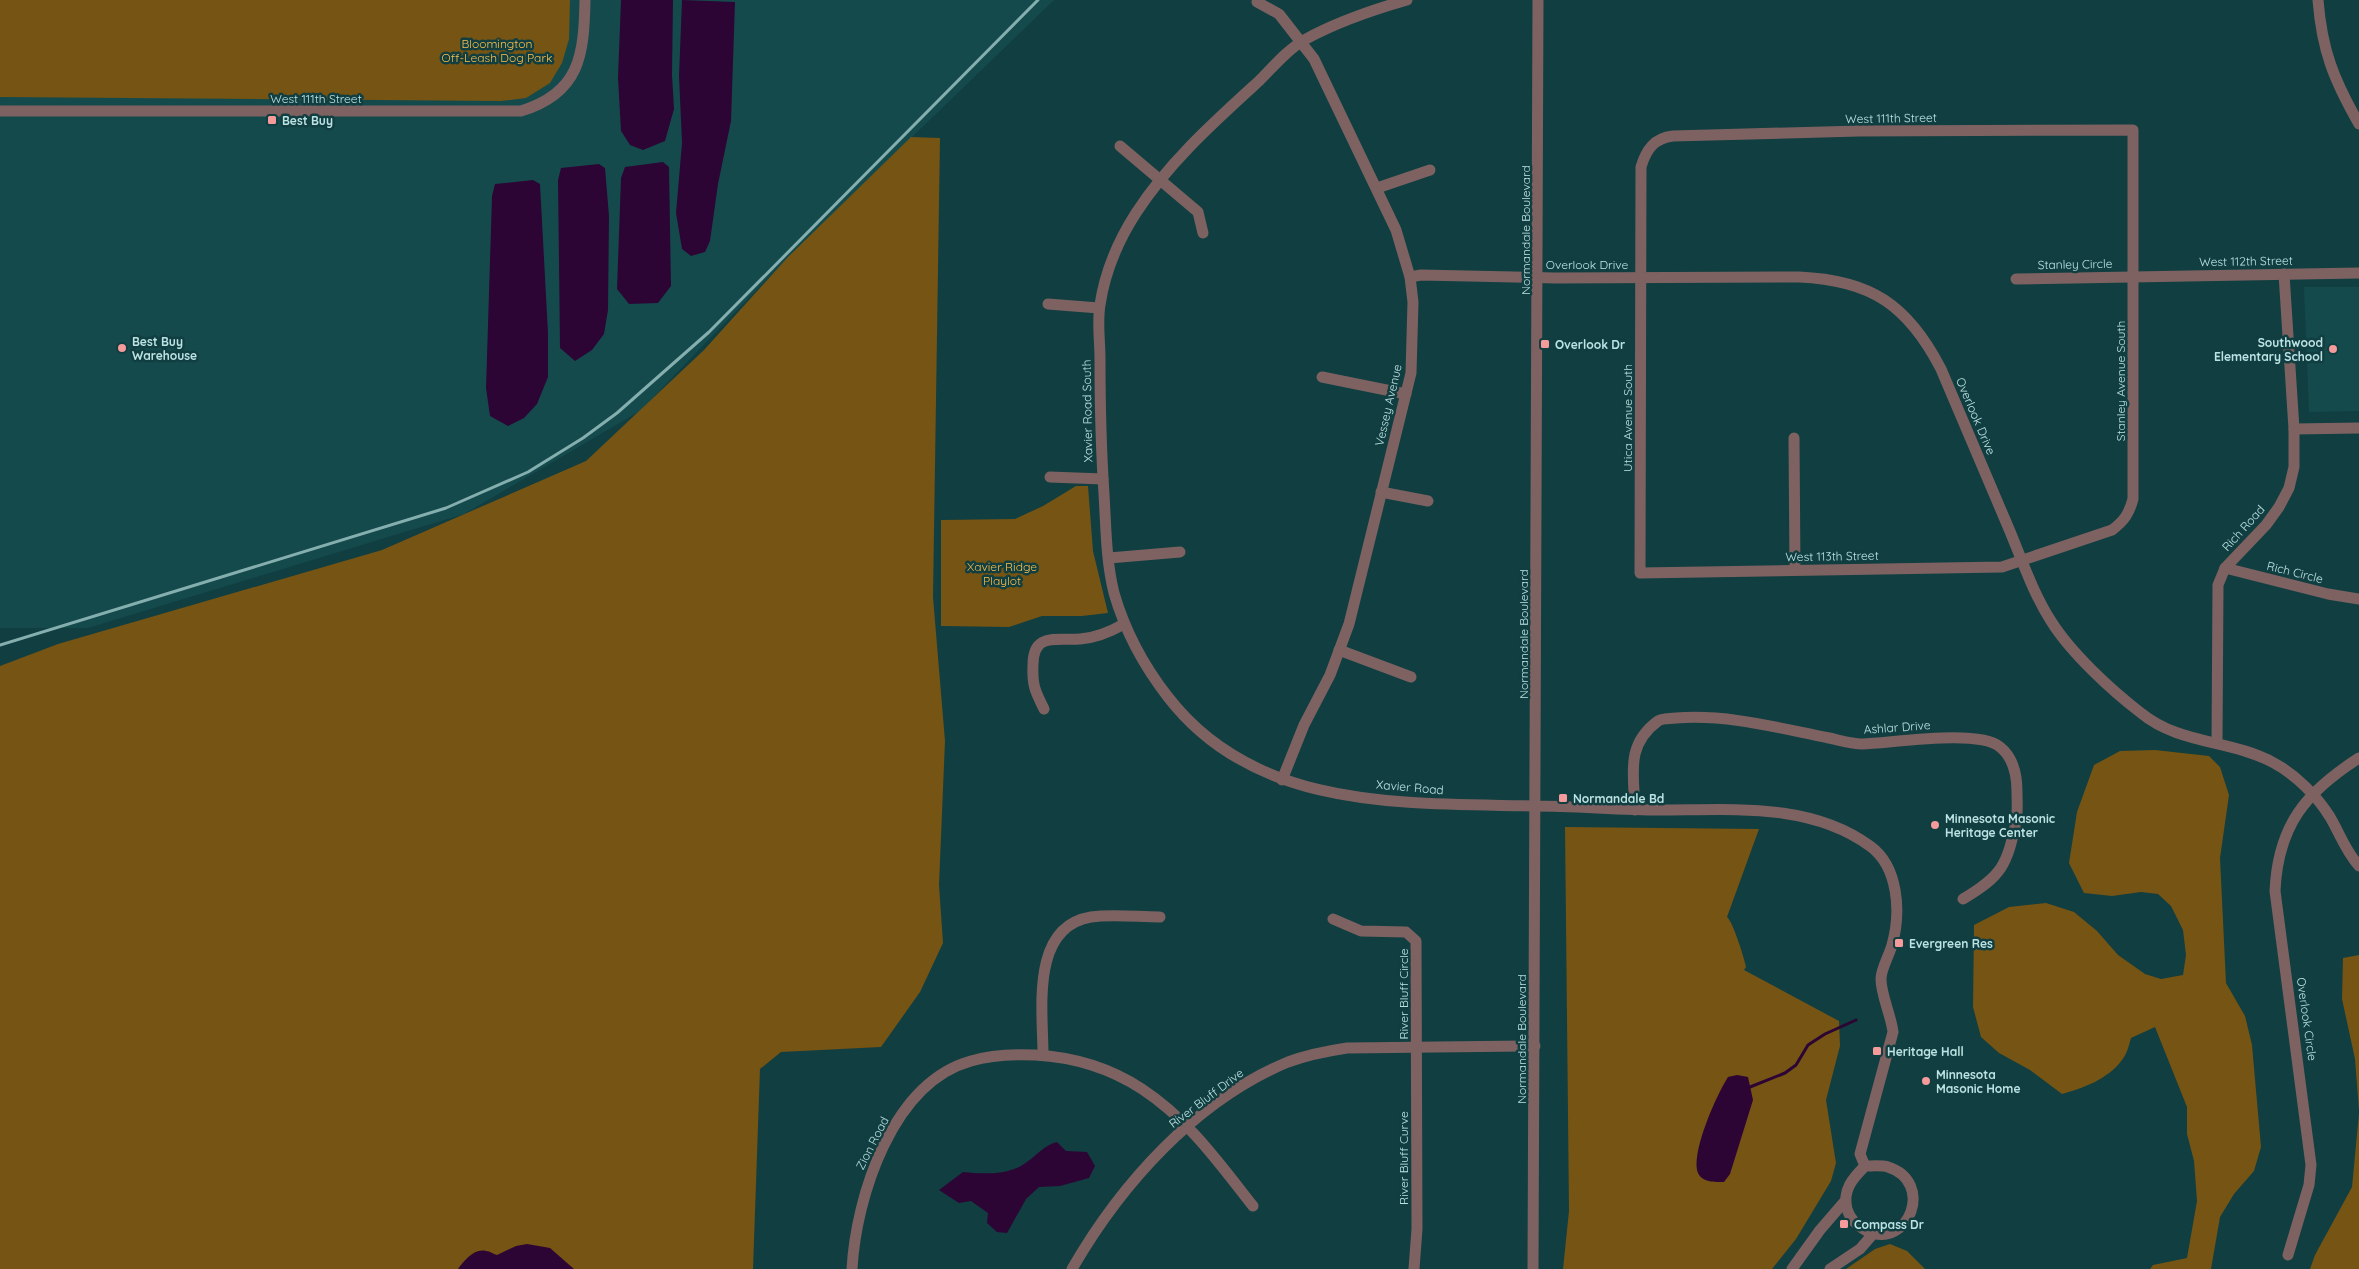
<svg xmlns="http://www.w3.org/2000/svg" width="2359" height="1269" viewBox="0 0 2359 1269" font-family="Quicksand,sans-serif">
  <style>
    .built { fill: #154a4d }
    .green { fill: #755414 }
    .water { fill: #2c0535 }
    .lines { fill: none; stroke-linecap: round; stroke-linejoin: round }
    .stream { stroke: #2c0535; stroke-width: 3 }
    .minor { stroke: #7d6261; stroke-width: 11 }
    .rail { stroke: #85aeaf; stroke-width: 3 }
    .poi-dot { fill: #f59b9c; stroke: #113e40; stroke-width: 2 }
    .labels { text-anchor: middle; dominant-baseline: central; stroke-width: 5; stroke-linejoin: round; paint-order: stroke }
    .park-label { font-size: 12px; fill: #febf4c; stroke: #113e40 }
    .street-label { font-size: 12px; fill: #bce3e4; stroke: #113e40 }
    .poi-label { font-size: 12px; font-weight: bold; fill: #bce3e4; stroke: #113e40; text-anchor: start }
  </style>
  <rect width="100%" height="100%" fill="#113e40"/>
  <g class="built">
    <path d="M0 0H1054L794 251 640 411 464 514 88 628H0Z"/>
    <path d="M2304 287H2359V411L2309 412Z"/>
  </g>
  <g class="green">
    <path d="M0 0H570L569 39 562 63 550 83 526 98 501 101 0 97Z"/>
    <path d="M911 137 940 138 933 597 945 741 939 885 943 943 920 992 881 1047 781 1052 760 1069 753 1269H0V666L58 644 382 550 586 461 704 350 788 257Z"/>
    <path d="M1076 486H1088L1093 551 1108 613 1082 616H1042L1009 627 941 626V520L1015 519 1043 506Z"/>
    <path d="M2155 750 2209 756 2220 767 2229 795 2220 858 2226 983 2245 1016 2252 1045 2261 1147 2254 1171 2234 1194 2220 1217 2211 1269H2150L2153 1265 2187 1258 2197 1201 2194 1161 2187 1134V1107L2155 1027 2131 1038C2129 1045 2127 1054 2122 1060 2108 1079 2084 1088 2062 1094L2030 1070 1999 1053 1981 1037 1973 1007 1974 925 2009 907 2046 903 2074 912 2097 931 2118 955 2145 974 2161 979 2183 975 2186 955 2183 930 2171 906 2158 894 2141 892 2112 896 2084 893 2069 863 2077 812 2094 765 2120 751Z"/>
    <path d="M1565 827 1759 829 1727 917C1733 922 1744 957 1746 967L1744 970 1839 1021 1840 1046 1826 1100 1836 1163 1831 1181 1796 1239 1772 1269H1563L1569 1211Z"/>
    <path d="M2359 955V1111L2355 1059 2342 999 2343 958Z"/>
    <path d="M2359 1113V1269H2310L2315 1255 2352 1187Z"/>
    <path d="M1890 1244 1907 1251 1925 1269H1846L1875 1249Z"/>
  </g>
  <g class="water">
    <path d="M621 0H673L672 75 674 109 665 141 643 150 630 145 621 131 618 78Z"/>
    <path d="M682 0 735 2 731 121 718 184 710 241 705 252 691 256 682 249 676 213 682 143 679 76Z"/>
    <path d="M663 162 669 167 671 286 658 303 629 304 617 289 621 178 625 167Z"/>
    <path d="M599 164 605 168 609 216 608 310 604 334 592 350 575 361 560 348 558 180 561 168Z"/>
    <path d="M533 180 540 184 548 333V377L537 404 524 418 508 426 490 416 486 388 492 196 495 184Z"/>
    <path d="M1737 1075 1748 1077 1753 1100 1730 1174 1724 1182C1715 1182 1700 1183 1697 1170 1693 1148 1716 1096 1728 1077Z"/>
    <path d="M1057 1142 1066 1151 1087 1152 1095 1166 1089 1178 1060 1186 1039 1187 1026 1199 1007 1233 997 1232 987 1223 988 1213 971 1201 959 1203 939 1190 963 1172C982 1174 1003 1175 1021 1166 1035 1158 1042 1146 1057 1142Z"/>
    <path d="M527 1244 550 1248 574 1269H458C464 1261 474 1248 486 1251 490 1251 493 1254 497 1255L516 1246Z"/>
  </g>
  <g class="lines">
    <path class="stream" d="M1750 1087 1785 1073 1796 1065 1808 1045 1825 1034 1856 1020"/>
    <g class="minor">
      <path d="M1407 0C1372 10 1337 22 1306 39 1288 49 1273 67 1259 81 1214 122 1169 162 1136 213 1118 241 1105 271 1100 305 1097 322 1100 341 1100 359 1100 404 1101 449 1104 494 1106 527 1106 561 1114 593 1125 631 1143 665 1168 697 1256 811 1403 803 1534 806 1576 806 1618 810 1660 810 1731 810 1810 802 1870 846 1899 867 1901 913 1892 945 1889 956 1881 969 1881 979 1881 995 1891 1015 1893 1032L1860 1154 1865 1166"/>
      <path d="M2318 0C2322 51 2334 80 2359 124"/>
      <path d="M1257 2 1279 14 1314 59 1396 230 1410 277 1413 302 1411 373 1349 624 1330 675 1304 725 1282 780"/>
      <path d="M0 111H521C580 93 584 55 585 0"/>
      <path d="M2133 130V499C2129 514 2124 521 2112 530L2002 567 1640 573 1641 167C1646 150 1654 138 1673 136L1859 131Z"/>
      <path d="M1120 146 1198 212 1203 233"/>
      <path d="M1377 188 1430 170"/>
      <path d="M1410 277 1421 275 1555 278 1799 277C1871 280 1908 305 1941 369 1963 422 1986 475 2009 529 2022 560 2033 593 2051 621 2071 653 2111 690 2141 713 2180 745 2230 739 2274 763 2296 775 2317 796 2330 817 2340 834 2346 852 2359 866"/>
      <path d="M2016 279 2359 273"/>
      <path d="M1048 304 1099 308"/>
      <path d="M1322 377 1406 394"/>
      <path d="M2294 429 2359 428"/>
      <path d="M1794 438 1795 570"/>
      <path d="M1050 477 1103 479"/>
      <path d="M1381 492 1428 501"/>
      <path d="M1109 558 1180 552"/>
      <path d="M2225 568 2328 594 2359 599"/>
      <path d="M1339 650 1411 677"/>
      <path d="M1044 709C1035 691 1032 685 1033 665 1033 632 1056 641 1080 639 1096 638 1110 632 1124 624"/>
      <path d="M2217 742 2218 585 2225 568 2266 525 2279 507 2289 488 2294 467V429L2284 274"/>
      <path d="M1635 810C1634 775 1625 745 1658 721 1662 718 1670 719 1676 718 1728 714 1778 728 1829 738 1839 740 1852 744 1862 744 1893 743 1978 729 2000 747 2014 758 2017 776 2017 792 2017 802 2018 812 2016 822 2007 865 2002 876 1963 899"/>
      <path d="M1333 919 1361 931 1406 932 1416 941 1417 1229 1414 1269"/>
      <path d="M1043 1055C1043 1010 1030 927 1091 917 1113 914 1138 917 1160 917"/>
      <path d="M1865 1166C1872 1166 1882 1165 1888 1167 1935 1182 1909 1250 1867 1231 1857 1226 1850 1219 1847 1209 1842 1190 1853 1178 1865 1166Z"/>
      <path d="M2288 1255 2309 1185 2311 1165 2275 891C2278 825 2306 792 2359 758"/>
      <path d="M852 1269C856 1197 892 1083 971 1061 991 1055 1014 1054 1035 1055 1073 1057 1110 1068 1142 1089 1189 1120 1219 1163 1253 1206"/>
      <path d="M1072 1269C1121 1184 1196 1100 1288 1062 1307 1055 1327 1051 1347 1048L1535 1046"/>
      <path d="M1533 1269 1538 0"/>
      <path d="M1792 1269 1820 1230 1845 1201"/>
      <path d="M1830 1269 1860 1249 1873 1234"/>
    </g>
    <path class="rail" d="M0 645 446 508 528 472 583 438 617 413 709 332 1038 0"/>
  </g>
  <g class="poi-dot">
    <rect x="267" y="115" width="10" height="10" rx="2.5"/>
    <rect x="1540" y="339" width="10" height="10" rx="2.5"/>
    <circle cx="122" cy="348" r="5"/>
    <circle cx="2333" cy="349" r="5"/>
    <rect x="1558" y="793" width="10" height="10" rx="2.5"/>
    <circle cx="1935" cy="825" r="5"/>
    <rect x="1894" y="938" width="10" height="10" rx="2.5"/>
    <rect x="1872" y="1046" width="10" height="10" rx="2.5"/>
    <circle cx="1926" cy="1081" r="5"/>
    <rect x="1839" y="1219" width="10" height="10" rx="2.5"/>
  </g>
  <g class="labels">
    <g class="park-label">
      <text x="497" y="43">Bloomington<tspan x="497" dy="14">Off-Leash Dog Park</tspan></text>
      <text x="1002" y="566">Xavier Ridge<tspan x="1002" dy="14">Playlot</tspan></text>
    </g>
    <g class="street-label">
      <text x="316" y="98">West 111th Street</text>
      <text transform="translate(1891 118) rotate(-1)">West 111th Street</text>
      <text transform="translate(1525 230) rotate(-90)">Normandale Boulevard</text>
      <text transform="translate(2246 261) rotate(-1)">West 112th Street</text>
      <text x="1587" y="264">Overlook Drive</text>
      <text transform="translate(2075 264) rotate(-1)">Stanley Circle</text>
      <text transform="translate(2120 381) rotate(-90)">Stanley Avenue South</text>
      <text transform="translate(1388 405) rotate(-77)">Vessey Avenue</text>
      <text transform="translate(1087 411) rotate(-91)">Xavier Road South</text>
      <text transform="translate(1976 416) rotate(67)">Overlook Drive</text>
      <text transform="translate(1627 418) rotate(-90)">Utica Avenue South</text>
      <text transform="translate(2243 528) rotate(-48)">Rich Road</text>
      <text transform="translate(1832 556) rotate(-1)">West 113th Street</text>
      <text transform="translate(2295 572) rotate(14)">Rich Circle</text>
      <text transform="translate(1523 634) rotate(-90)">Normandale Boulevard</text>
      <text transform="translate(1897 727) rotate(-4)">Ashlar Drive</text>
      <text transform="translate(1410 787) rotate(5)">Xavier Road</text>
      <text transform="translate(1403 994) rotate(-90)">River Bluff Circle</text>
      <text transform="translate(2307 1019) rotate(82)">Overlook Circle</text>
      <text transform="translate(1521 1039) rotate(-90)">Normandale Boulevard</text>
      <text transform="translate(1206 1098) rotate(-37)">River Bluff Drive</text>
      <text transform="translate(872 1143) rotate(-63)">Zion Road</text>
      <text transform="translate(1403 1158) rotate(-90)">River Bluff Curve</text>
    </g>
    <g class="poi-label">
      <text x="282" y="120">Best Buy</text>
      <text x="132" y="341">Best Buy<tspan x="132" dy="14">Warehouse</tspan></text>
      <text x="2323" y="342" text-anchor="end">Southwood<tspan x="2323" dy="14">Elementary School</tspan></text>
      <text x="1555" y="344">Overlook Dr</text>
      <text x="1573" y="798">Normandale Bd</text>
      <text x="1945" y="818">Minnesota Masonic<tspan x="1945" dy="14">Heritage Center</tspan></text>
      <text x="1909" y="943">Evergreen Res</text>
      <text x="1887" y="1051">Heritage Hall</text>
      <text x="1936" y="1074">Minnesota<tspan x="1936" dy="14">Masonic Home</tspan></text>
      <text x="1854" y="1224">Compass Dr</text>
    </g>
  </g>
</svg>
